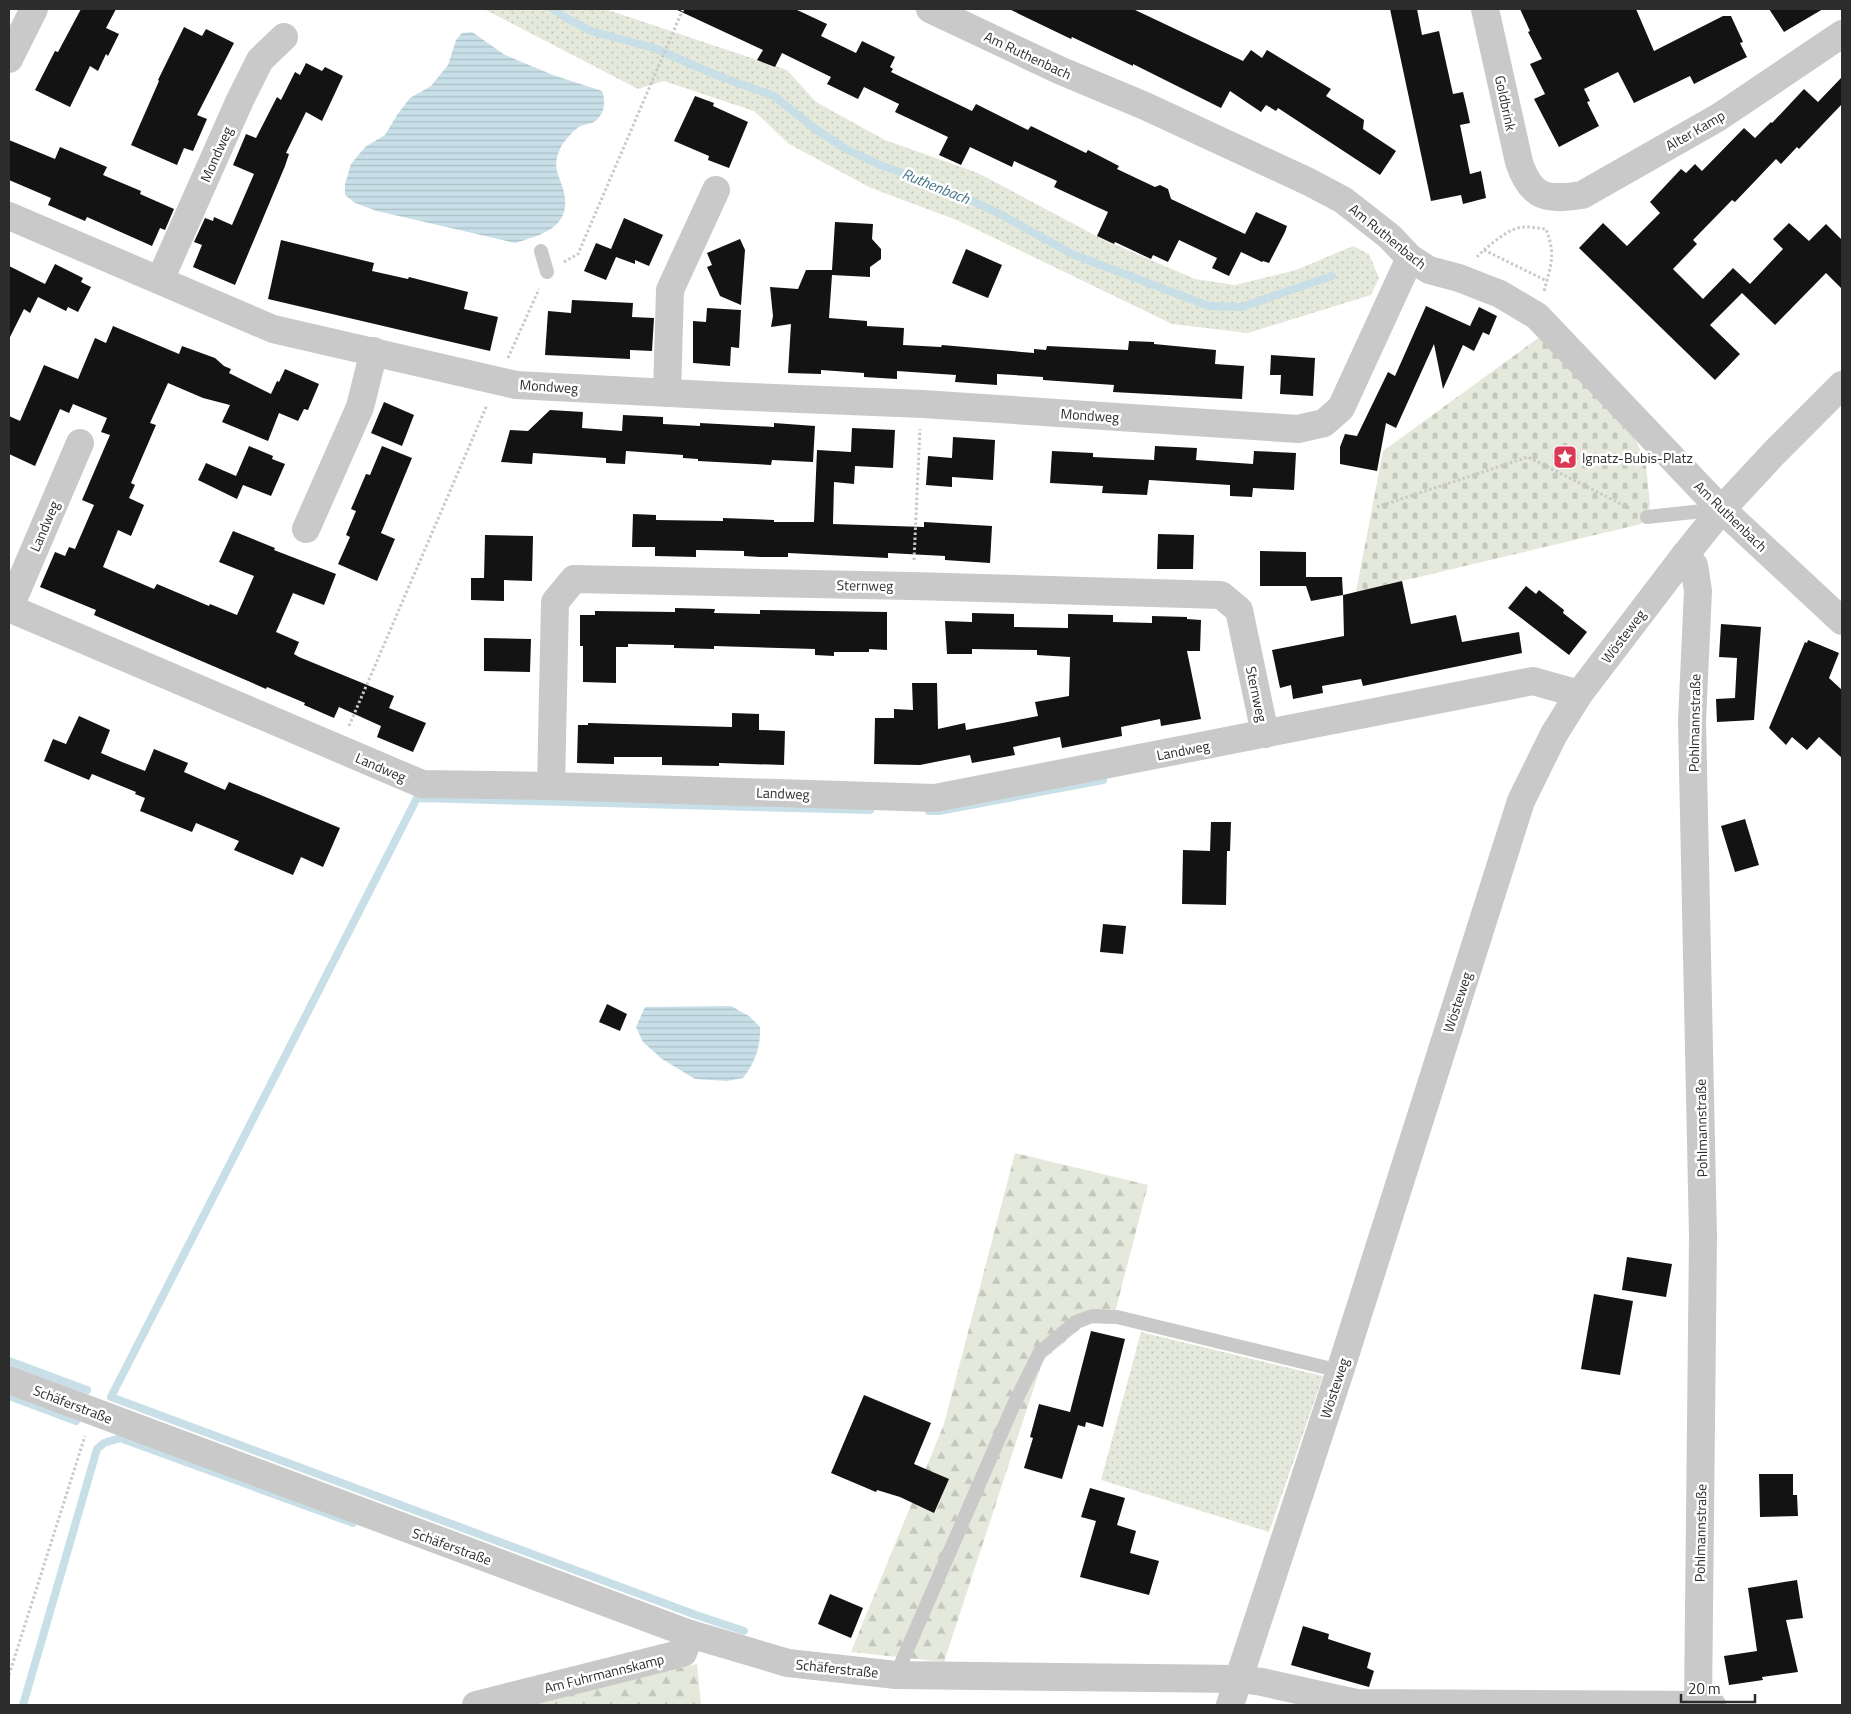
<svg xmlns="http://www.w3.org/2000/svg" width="1851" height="1714" viewBox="0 0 1851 1714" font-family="'Titillium Web',sans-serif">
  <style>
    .grass { fill: url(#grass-dots) }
    .forest { fill: url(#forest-firs) }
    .cemetery { fill: url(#cemetery-stones) }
    .water { fill: url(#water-rules) }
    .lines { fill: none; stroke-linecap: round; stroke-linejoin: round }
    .stream { stroke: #c8dfe8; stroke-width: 8 }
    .building { fill: #131313 }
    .path { stroke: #c9c9c9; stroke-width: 3; stroke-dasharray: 2.5 2.5; stroke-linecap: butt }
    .service { stroke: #c9c9c9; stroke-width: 14 }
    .minor { stroke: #c9c9c9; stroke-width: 28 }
    .labels { text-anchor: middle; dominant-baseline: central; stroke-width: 5; stroke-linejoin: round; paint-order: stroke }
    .street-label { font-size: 14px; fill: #2c2c2c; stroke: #fff }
    .poi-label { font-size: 14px; fill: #2c2c2c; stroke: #fff; text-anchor: start }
    .water-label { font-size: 15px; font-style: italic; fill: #407488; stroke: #fff }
  </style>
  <defs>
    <pattern id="grass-dots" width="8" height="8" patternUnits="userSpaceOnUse" patternTransform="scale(1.25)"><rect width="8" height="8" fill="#e4e9db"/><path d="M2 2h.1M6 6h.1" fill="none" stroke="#c4c8bc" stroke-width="1.8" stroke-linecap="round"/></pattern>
    <pattern id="forest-firs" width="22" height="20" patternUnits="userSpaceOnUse" patternTransform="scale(1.25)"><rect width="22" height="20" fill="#e4e9db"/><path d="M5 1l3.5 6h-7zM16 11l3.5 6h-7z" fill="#c4c8bc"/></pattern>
    <pattern id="cemetery-stones" width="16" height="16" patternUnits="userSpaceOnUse" patternTransform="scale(1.25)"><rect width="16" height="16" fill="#e4e9db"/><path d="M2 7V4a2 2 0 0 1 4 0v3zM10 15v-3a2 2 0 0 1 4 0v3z" fill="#c4c8bc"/></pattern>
    <pattern id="water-rules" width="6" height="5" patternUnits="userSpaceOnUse" patternTransform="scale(1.25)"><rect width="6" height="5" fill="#c8dfe8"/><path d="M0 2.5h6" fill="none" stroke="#acc0c7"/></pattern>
  </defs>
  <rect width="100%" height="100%" fill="#fff"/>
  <g class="grass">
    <path d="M484 9H605L787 70 816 102 885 140 978 173 1100 238 1195 279 1235 285 1296 270 1353 246 1369 254 1379 278 1371 295 1248 333 1172 324 959 221 871 188 789 144 754 111 664 81 638 89Z"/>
    <path d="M1141 1332 1323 1376 1269 1532 1101 1480Z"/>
  </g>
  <g class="forest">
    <path d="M1015 1153 1148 1185 1112 1324 1092 1323 1081 1328 1043 1360 944 1662 851 1652 944 1424Z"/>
    <path d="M697 1664 701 1705H523Z"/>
  </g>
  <path class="cemetery" d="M1541 336 1637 442 1646 465 1650 505 1647 517 1641 524 1356 592 1383 451Z"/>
  <g class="water">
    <path d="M472 32 505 55 553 75 602 91C606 102 605 114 594 122 590 124 584 124 579 127 574 130 564 141 561 147 549 171 563 177 565 199 568 229 538 236 515 243L377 211 355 203 345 195V184L351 164 365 147 385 135 397 115 410 98 431 86 448 65 456 40 462 33Z"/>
    <path d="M731 1006 749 1016 760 1027C761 1047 755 1062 743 1078L727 1081 695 1079 662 1059 643 1042 636 1027 645 1007Z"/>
  </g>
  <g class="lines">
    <g class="stream">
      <path d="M553 9 568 19 591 31 654 48 716 75 774 96 818 131 848 150 880 165 928 182 973 201 1000 214 1072 254 1209 306 1242 307 1332 276"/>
      <path d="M929 811H939L1103 780"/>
      <path d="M9 1361 87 1390"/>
      <path d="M9 1396 76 1421"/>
      <path d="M744 1631 696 1615 111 1397 417 798 870 810"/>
      <path d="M23 1705 97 1449 104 1443 120 1438 353 1523"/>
    </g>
  </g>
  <g class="building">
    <path d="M81 9H116L106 28 119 34 108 56 106 54 98 71 90 66 70 107 35 90 55 51 58 52Z"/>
    <path d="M675 9H795L827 24 821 36 856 53 862 41 895 57 890 67 893 69 891 72 972 111 976 104 1028 130 1031 126 1086 153 1088 150 1119 166 1117 169 1155 187 1160 185 1168 189 1171 199 1245 234 1256 212 1287 226 1285 232 1269 263 1263 261 1262 262 1241 252 1229 276 1212 268 1217 258 1179 240 1168 262 1153 255 1151 259 1115 242 1114 244 1097 236 1108 212 1054 187 1057 181 1014 161 1012 167 970 147 961 165 939 155 948 137 895 112 899 104 864 87 858 99 827 84 831 77 782 53 775 67 757 60 763 50Z"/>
    <path d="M1009 9H1133L1243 61 1251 50 1262 58 1267 50 1331 89 1326 96 1364 120 1363 129 1396 151 1380 175 1278 108 1276 111 1266 105 1261 112 1230 91 1221 108 1133 64V66L1072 37 1071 39Z"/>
    <path d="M1390 9H1417L1422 35 1439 31 1453 94 1463 92 1467 109 1470 123 1460 125 1470 174 1481 171 1486 198 1463 204 1461 195 1431 201Z"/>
    <path d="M1520 9H1636L1654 51 1723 16H1731L1743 42 1740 43 1747 57 1694 84 1690 76 1634 103 1618 72 1584 89 1590 101 1587 102 1599 126 1559 147 1534 99 1545 94 1530 64 1542 59 1528 32 1530 31Z"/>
    <path d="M1769 9H1823L1784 32Z"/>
    <path d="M184 27 202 36 206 29 234 43 197 115 207 119 193 151 184 148 177 165 131 145 159 81 158 80Z"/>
    <path d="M306 63 322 71 325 67 343 76 322 121 306 112 286 153 289 154 285 166 235 285 193 267 202 245 194 242 205 218 213 221 214 217 232 225 254 174 233 165 246 134 256 138 277 97 281 100 295 72 300 75Z"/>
    <path d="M1842 77V104L1799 149 1797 147 1781 164 1776 159 1735 202 1732 200 1693 240 1697 244 1673 269 1703 299 1733 268 1750 284 1783 249 1773 239 1789 223 1809 241 1826 224 1842 240V289L1826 273 1775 325 1742 293 1710 325 1740 354 1715 380 1579 248 1603 223 1627 246 1660 213 1650 202 1681 169 1686 173 1695 164 1702 171 1744 128 1755 138 1771 122 1772 123 1804 89 1818 102Z"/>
    <path d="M695 96 714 103 713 106 748 122 729 168 708 160 709 156 674 141Z"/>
    <path d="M9 140 55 159 60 147 107 167 103 175 141 191 140 194 174 209 165 230 160 228 152 246 87 217 85 221 48 205 51 198 9 180Z"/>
    <path d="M624 218 663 235 649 266 635 260V264L616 257 606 280 584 271 596 243 611 249Z"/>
    <path d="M835 222 873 224 872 239 881 249V259L870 267V277L832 275 829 318 867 321V326L904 328 903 345 941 347 942 345 1034 353V349L1046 350 1047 346 1128 350 1129 341 1154 342V344L1216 350 1215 364 1244 366 1242 399 1113 392 1114 385 1043 380V377L997 374V385L955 382 956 375 897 371V379L864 377V373L821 370V374L788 373 791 324 771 327 773 316 770 287 798 289 806 270H832Z"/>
    <path d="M740 239 745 250 741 305 720 296 707 267 712 265 707 253Z"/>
    <path d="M281 240 374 263 372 271 408 279 409 277 468 292 464 309 498 317 490 351 268 299Z"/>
    <path d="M966 249 1002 265 988 298 952 283Z"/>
    <path d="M55 264 83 278 81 282 91 287 78 312 68 307 66 311 38 297 30 313 24 309 9 339V266L45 284Z"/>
    <path d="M572 300 633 303 632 317 654 318 652 351 630 350V359L545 355 548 311 571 313Z"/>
    <path d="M1426 306 1470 326 1479 307 1497 316 1489 335 1474 328 1483 332 1474 351 1463 345 1443 389 1434 344 1396 428 1386 423 1377 471 1340 464V447L1345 434 1357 436 1388 372 1395 376Z"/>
    <path d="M707 308 741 310 739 348 731 347 730 366 693 363V321L706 322Z"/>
    <path d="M113 326 179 354 182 346 215 358 224 366 231 369 229 373 271 394 277 381 279 382 285 369 319 384 308 410 304 409 298 421 279 413 268 441 222 422 230 405 203 398 168 383 150 423 156 425 131 483 135 485 129 498 144 505 131 536 118 530 103 567 154 589 157 584 209 606 210 604 237 615 254 576 219 562 233 531 275 548 274 550 336 574 324 605 293 593 276 632 299 642 294 654 299 657 394 696 389 708 426 723 413 752 377 737 381 726 339 707 334 718 304 705 305 703 267 687 266 689 248 681 94 615 96 610 40 587 55 552 65 556 69 547 75 549 94 505 82 500 110 435 101 432 107 418 73 404 69 413 60 409 35 466 9 454V416L20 421 44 365 78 379 95 338 106 343Z"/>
    <path d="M1271 355 1315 358 1313 396 1280 394 1281 375H1270Z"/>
    <path d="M384 402 414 415 402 446 371 433Z"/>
    <path d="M550 410 583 412 582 428 622 431 623 415 663 417V424L700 426V423L774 427V423L815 426 813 462 772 460 771 465 698 461V459L683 458V455L626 451 625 464 606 463V458L533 453 532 464 501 462 510 430 528 431Z"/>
    <path d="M852 428 895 430 893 468 855 466 854 484 834 482 833 524 924 527V522L992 526 990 563 945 560V556L888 553V558L788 553V557H760L744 556V551L696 550V557L655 556V547H632L633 514 656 515V520L723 521V518L774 520V522H814L817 450 851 452Z"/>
    <path d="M953 437 995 440 993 480 952 477V487L926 485 928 456 952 458Z"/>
    <path d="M249 446 273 456 272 459 285 464 271 496 243 485 237 499 198 480 206 463 236 476Z"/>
    <path d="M382 446 412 458 381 533 395 539 377 581 338 564 350 537 346 535 356 511 351 509 366 474 370 475Z"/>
    <path d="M1155 446 1197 448 1196 460 1253 464 1254 451 1296 453 1294 490 1253 488 1252 497 1230 496V485L1149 480 1147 495 1102 493 1103 486 1050 483 1052 451 1093 453V457L1154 460Z"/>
    <path d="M1158 534 1194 535 1193 569H1157Z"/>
    <path d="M485 535 533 536 532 581 504 580V601L471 600V578H484Z"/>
    <path d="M1260 551 1306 552V577H1342L1343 595 1311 601 1306 586H1260Z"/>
    <path d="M1402 581 1411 624 1456 615 1462 642 1519 632 1522 653 1363 686 1361 679 1322 686 1323 693 1293 699 1291 685 1280 688 1272 650 1344 636 1343 595Z"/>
    <path d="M1526 586 1536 594 1539 590 1564 610 1563 613 1587 632 1569 655 1508 608Z"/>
    <path d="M675 608 715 609 714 613 760 614V610L887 612V650L869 649V652H834V656L815 655V649L714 646V649L674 648V645L628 644V647H616V683L583 682V646H580V615H595V611L675 612Z"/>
    <path d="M972 613 1014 614V627L1068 628V614L1113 615V622L1152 623V616L1187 617V619L1201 620 1200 651H1187L1201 719 1161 726 1160 719 1121 727 1122 736 1062 748 1060 737 1013 747 1015 755 972 763 970 755 920 765 874 764 875 718H894V709L913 710 912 683H937L938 729 965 723 966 730 1038 716 1035 702 1069 696 1070 657 1037 655V650L972 649V654H947L945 621 972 622Z"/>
    <path d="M1721 624 1761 627 1754 720 1717 722 1716 699 1735 698 1737 658 1719 657Z"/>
    <path d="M484 638 531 639 530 672 484 671Z"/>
    <path d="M1808 640 1839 653 1829 678 1842 690V758L1819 737 1807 750 1792 737 1786 745 1769 728 1805 642 1807 643Z"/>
    <path d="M732 713 759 714V730L785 731 784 765 719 763V766L662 765V757H614V764L577 763 578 725H588V723L732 727Z"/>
    <path d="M79 716 110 730 101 753 122 762 145 771 154 749 188 763 184 772 225 790 229 782 340 828 323 867 301 857 293 875 234 850 239 841 196 823 192 832 140 811 145 798 135 794 136 792 92 774 89 780 44 761 53 739 66 744Z"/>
    <path d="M1745 819 1759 865 1735 872 1721 826Z"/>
    <path d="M1211 822H1231L1230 851H1227L1226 905 1182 904 1183 850 1210 851Z"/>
    <path d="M1103 924 1126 926 1123 954 1100 952Z"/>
    <path d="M607 1004 627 1014 620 1031 599 1022Z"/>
    <path d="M1627 1257 1672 1264 1666 1297 1622 1290Z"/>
    <path d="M1594 1294 1633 1301 1620 1375 1581 1369Z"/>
    <path d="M1091 1331 1125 1339 1103 1427 1086 1422 1085 1427 1078 1425 1062 1479 1024 1468 1033 1438 1030 1437 1039 1404 1070 1412Z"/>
    <path d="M864 1395 931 1423 914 1464 949 1479 934 1513 900 1497 877 1490 876 1492 831 1473Z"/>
    <path d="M1759 1474H1793V1495H1797L1798 1516 1760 1517Z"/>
    <path d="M1090 1488 1125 1498 1117 1525 1136 1531 1130 1553 1159 1561 1149 1595 1080 1577 1096 1521 1081 1517Z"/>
    <path d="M1797 1580 1803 1618 1786 1620 1798 1672 1762 1677 1763 1680 1729 1685 1724 1656 1757 1651 1748 1588Z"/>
    <path d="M830 1594 863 1608 851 1638 818 1624Z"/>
    <path d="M1303 1626 1329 1634 1328 1639 1371 1653 1367 1668 1374 1671 1369 1687 1291 1665Z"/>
  </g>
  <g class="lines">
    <g class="path">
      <path d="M1484 250 1547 281"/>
      <path d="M1477 257C1484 249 1505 232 1515 229 1525 225 1536 228 1546 229 1556 255 1551 265 1544 291"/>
      <path d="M564 262 578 254 683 9"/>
      <path d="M508 358 539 289"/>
      <path d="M1377 507 1528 457 1631 509"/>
      <path d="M914 560 920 429"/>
      <path d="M349 726 487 405"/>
      <path d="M9 1675 85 1436"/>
    </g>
    <g class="service">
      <path d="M541 251 547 272"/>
      <path d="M1647 517 1721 509"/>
      <path d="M896 1675 1014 1404 1040 1352 1076 1322 1092 1316 1117 1317 1340 1371"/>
    </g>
    <g class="minor">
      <path d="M930 9 1059 70 1145 106 1309 182 1343 200 1389 236 1410 258 1429 270 1459 278 1500 294 1537 316 1713 501 1842 621"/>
      <path d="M1485 9 1519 162C1531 199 1547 200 1582 195L1719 117 1842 34"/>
      <path d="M9 59 34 9"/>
      <path d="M9 216 273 329 516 385 727 396 923 404 1298 429 1324 423 1341 408 1410 258"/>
      <path d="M160 280 240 100 260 60 284 37"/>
      <path d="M667 393 670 290 716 190"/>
      <path d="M306 529 360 407 374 351"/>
      <path d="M1685 555 1694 565 1698 591 1692 721 1703 1236 1698 1705"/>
      <path d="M9 608 422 784 551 786 935 798 1533 681 1579 694"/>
      <path d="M9 609 80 443"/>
      <path d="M551 786 555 602 574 579 912 586 1221 595 1239 610 1265 734"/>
      <path d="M9 1380 690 1634 788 1663 896 1675 1240 1679 1262 1682 1356 1703 1712 1705"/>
      <path d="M476 1705 683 1653 690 1634"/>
      <path d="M1230 1705 1340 1371 1521 801 1554 734 1579 694 1685 555 1722 509 1775 452 1842 385"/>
    </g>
  </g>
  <defs>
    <g id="sight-square" transform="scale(1.25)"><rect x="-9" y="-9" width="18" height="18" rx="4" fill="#d93955" stroke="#fff"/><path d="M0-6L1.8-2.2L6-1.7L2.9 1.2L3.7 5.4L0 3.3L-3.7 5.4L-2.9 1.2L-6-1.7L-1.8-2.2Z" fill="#fff"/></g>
  </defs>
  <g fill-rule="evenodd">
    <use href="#sight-square" x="1565" y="457"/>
  </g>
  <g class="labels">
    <g class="street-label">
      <text transform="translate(1028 55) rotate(25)">Am Ruthenbach</text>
      <text transform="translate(1506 103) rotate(78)">Goldbrink</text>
      <text transform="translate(1695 130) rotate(-30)">Alter Kamp</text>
      <text transform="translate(216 154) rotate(-66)">Mondweg</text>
      <text transform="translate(1388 236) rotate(39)">Am Ruthenbach</text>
      <text transform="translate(549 386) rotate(4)">Mondweg</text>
      <text transform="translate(1090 415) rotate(4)">Mondweg</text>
      <text transform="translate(1731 516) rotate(44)">Am Ruthenbach</text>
      <text transform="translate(44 526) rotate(-67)">Landweg</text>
      <text transform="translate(865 585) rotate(1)">Sternweg</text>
      <text transform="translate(1623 636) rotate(-53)">Wösteweg</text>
      <text transform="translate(1257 694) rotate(78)">Sternweg</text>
      <text transform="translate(1694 723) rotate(-89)">Pohlmannstraße</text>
      <text transform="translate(1183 750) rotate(-11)">Landweg</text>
      <text transform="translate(381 767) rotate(23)">Landweg</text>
      <text transform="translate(783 793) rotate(2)">Landweg</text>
      <text transform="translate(1457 1002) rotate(-72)">Wösteweg</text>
      <text transform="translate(1701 1128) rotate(-91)">Pohlmannstraße</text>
      <text transform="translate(1334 1388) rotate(-72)">Wösteweg</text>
      <text transform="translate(73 1404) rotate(21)">Schäferstraße</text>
      <text transform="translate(1700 1533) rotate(-89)">Pohlmannstraße</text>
      <text transform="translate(452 1546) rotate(20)">Schäferstraße</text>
      <text transform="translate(837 1668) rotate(6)">Schäferstraße</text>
      <text transform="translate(604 1673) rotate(-14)">Am Fuhrmannskamp</text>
    </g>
    <g class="poi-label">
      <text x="1582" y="457">Ignatz-Bubis-Platz</text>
    </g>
    <g class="water-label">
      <text transform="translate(936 186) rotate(22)">Ruthenbach</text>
    </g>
  </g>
  <rect width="1851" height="1714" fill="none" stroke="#2c2c2c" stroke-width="20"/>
  <path d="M1681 1694v8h74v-8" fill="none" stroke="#2c2c2c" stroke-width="2.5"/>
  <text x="1688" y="1694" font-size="15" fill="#2c2c2c" stroke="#ffffff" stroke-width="4" paint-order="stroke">20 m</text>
</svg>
